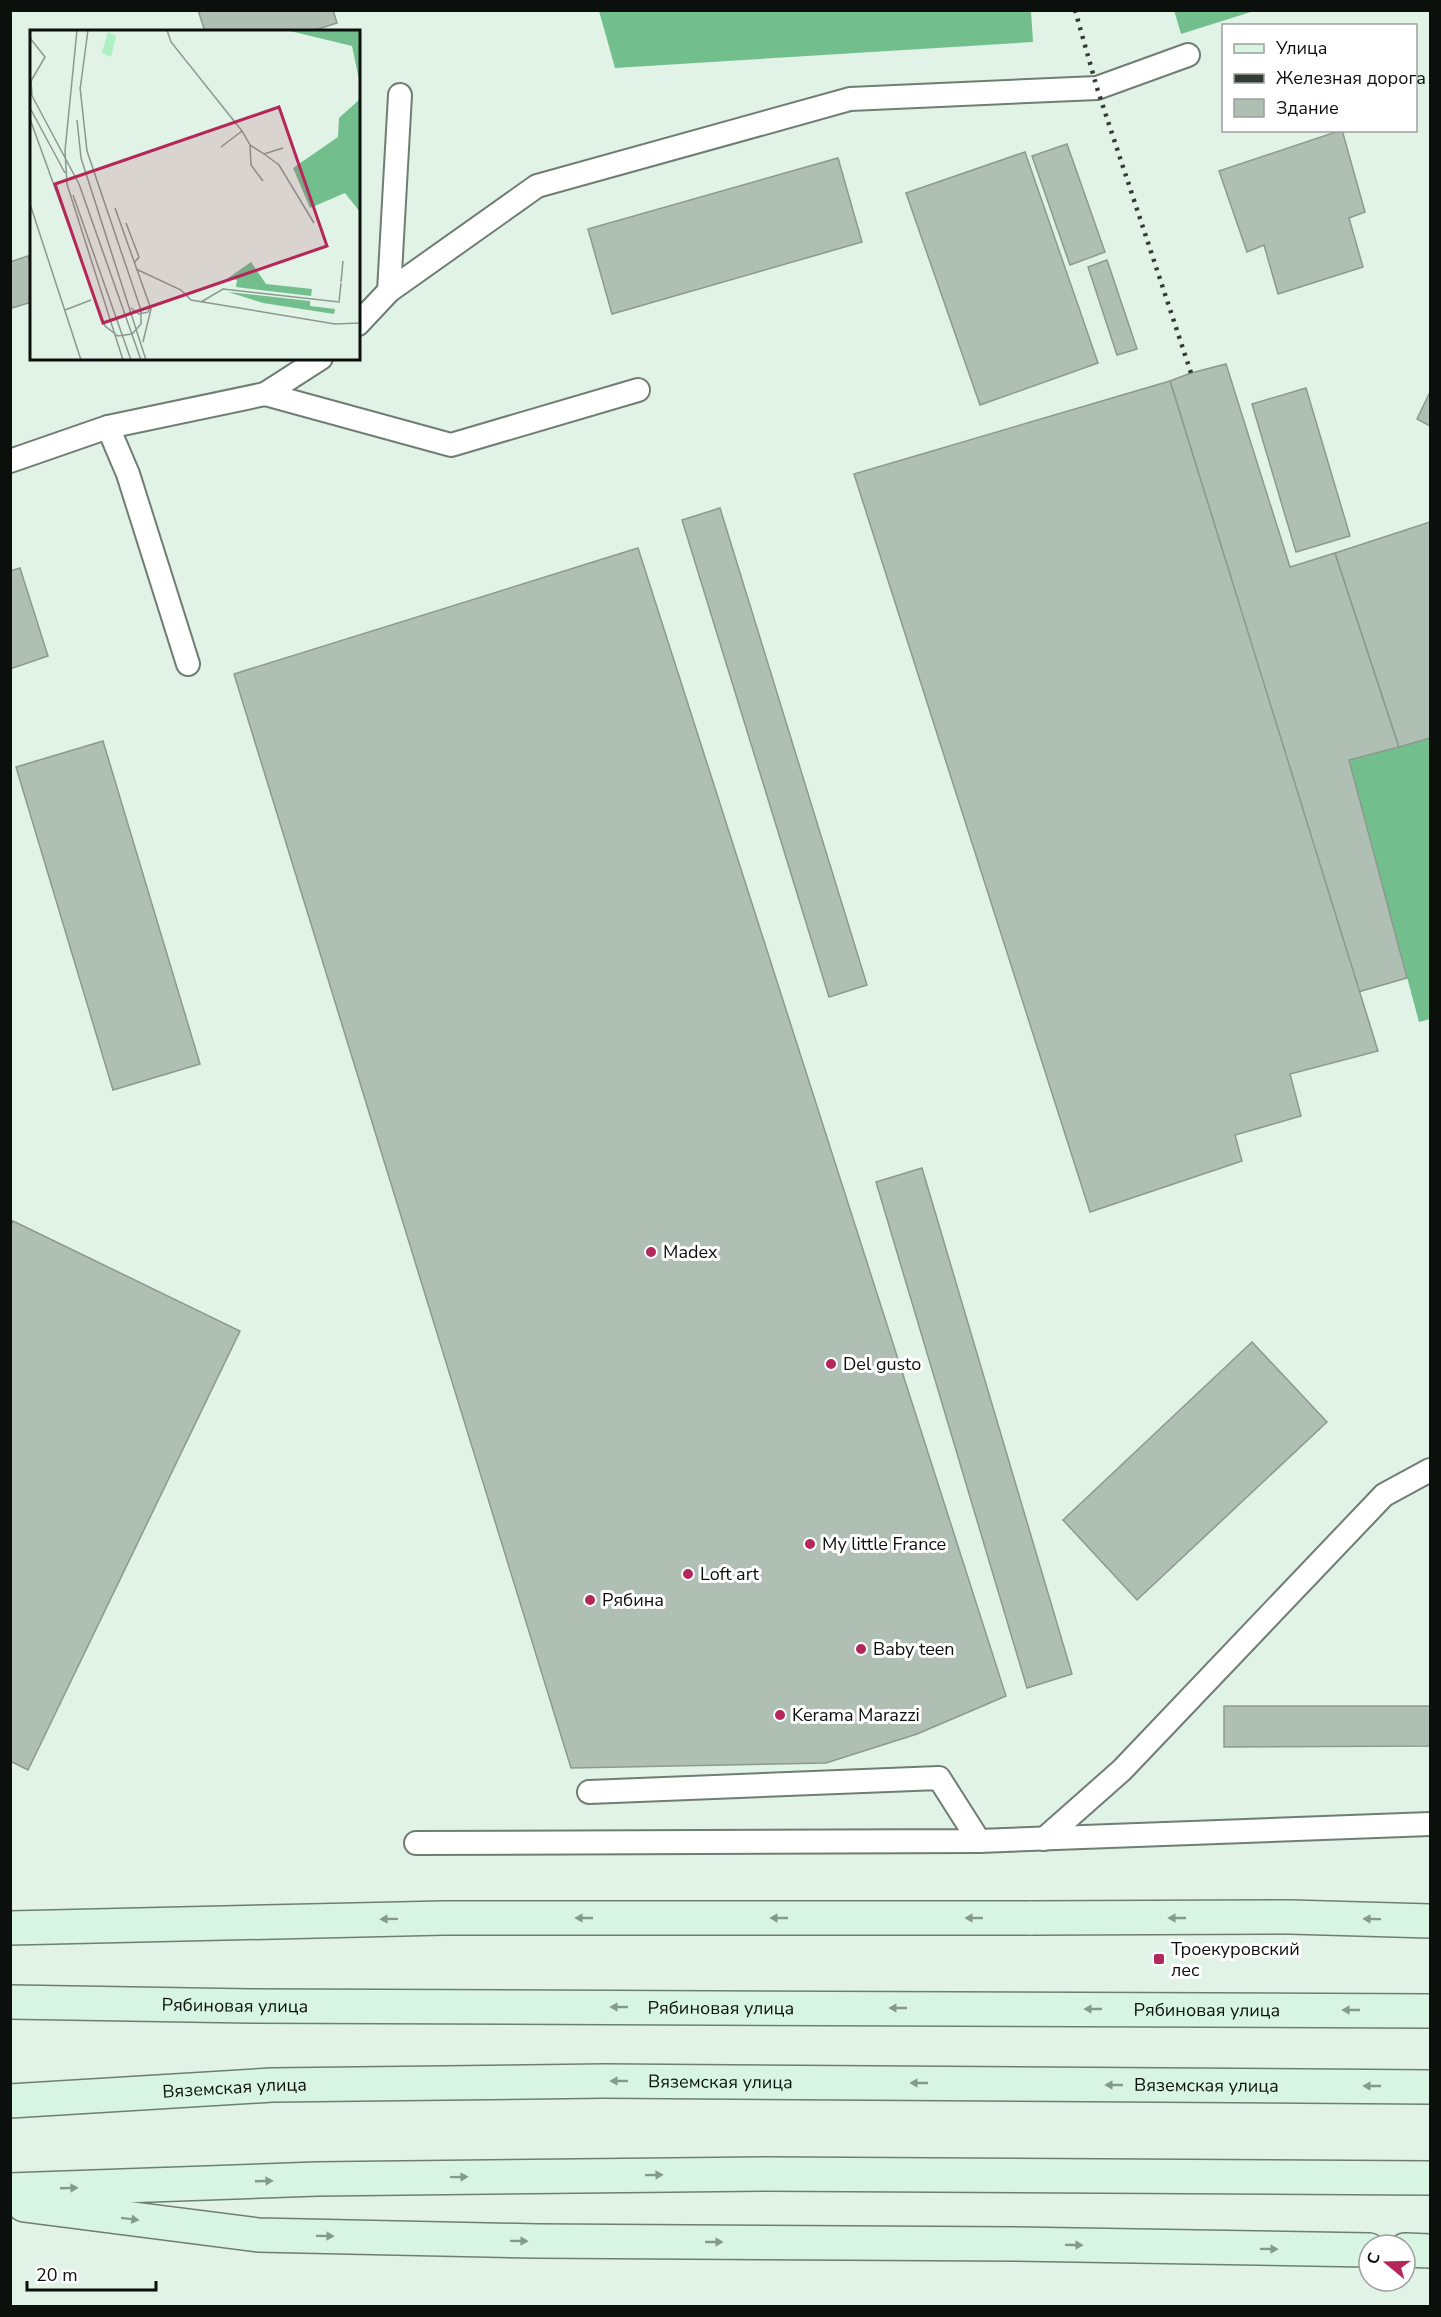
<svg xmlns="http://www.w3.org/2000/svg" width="1441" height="2317" viewBox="0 0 1441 2317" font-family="'Nunito Sans',sans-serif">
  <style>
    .forest { fill: #72bf8d }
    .building { fill: #afbfb4; stroke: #8b9a8f; stroke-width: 1.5 }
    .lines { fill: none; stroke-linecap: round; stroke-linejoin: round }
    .service-casing { stroke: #6f7d73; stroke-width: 26 }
    .secondary-casing { stroke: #6f7d73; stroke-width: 36 }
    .service { stroke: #fff; stroke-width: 22 }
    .secondary { stroke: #d7f5e2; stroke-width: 33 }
    .rail { stroke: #333b35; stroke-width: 4.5; stroke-dasharray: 3 6; stroke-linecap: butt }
    .secondary-bridge-casing { stroke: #6f7d73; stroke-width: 36; stroke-linecap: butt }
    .secondary-bridge { stroke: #d7f5e2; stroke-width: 33 }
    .oneway { fill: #85998c }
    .poi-dot { fill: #b5265a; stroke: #fff; stroke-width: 2 }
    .labels { text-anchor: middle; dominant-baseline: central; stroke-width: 6; stroke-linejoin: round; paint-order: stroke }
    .poi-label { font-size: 18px; fill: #0b100c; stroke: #fff; text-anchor: start }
    .street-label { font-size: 18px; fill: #0b100c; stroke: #fff }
    .inset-road { fill: none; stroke: #8b988f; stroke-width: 1.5 }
    .view { fill: #b5265a; fill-opacity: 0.15; stroke: #b5265a; stroke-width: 3 }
    .inset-edge { fill: none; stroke: #0b100c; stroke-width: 3 }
  </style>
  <rect width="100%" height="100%" fill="#e1f2e6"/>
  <g class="forest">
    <path d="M1174 10H1254V11L1181 34Z"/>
    <path d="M599 11H1031L1033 42 615 68Z"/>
    <path d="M1430 738V1019L1419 1022 1349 760Z"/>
  </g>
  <g class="building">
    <path d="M198 10H333L337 23 309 32H205Z"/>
    <path d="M1342 130 1365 212 1349 218 1363 267 1278 294 1264 245 1247 252 1219 171Z"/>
    <path d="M1067 144 1105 252 1070 265 1032 156Z"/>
    <path d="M1025 152 1098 363 980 405 906 193Z"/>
    <path d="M838 158 862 242 612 314 588 229Z"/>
    <path d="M28 256 32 269V302L12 308 10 301V262Z"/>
    <path d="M1107 260 1137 349 1117 355 1088 267Z"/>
    <path d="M1226 364 1290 567 1335 553 1399 747 1349 760 1407 978 1358 992 1170 381 1191 373Z"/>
    <path d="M1170 381 1378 1051 1290 1074 1301 1116 1235 1135 1242 1161 1090 1212 854 474Z"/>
    <path d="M1306 388 1350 536 1296 552 1252 404Z"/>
    <path d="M1430 392V426L1417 419Z"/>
    <path d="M720 508 867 985 829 997 682 520Z"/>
    <path d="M1430 522V738L1399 747 1335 553Z"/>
    <path d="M638 548 1006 1696 917 1734 826 1763 571 1768 234 674Z"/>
    <path d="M20 568 48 656 10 669V571Z"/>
    <path d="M103 741 200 1064 113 1090 16 767Z"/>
    <path d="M922 1168 1072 1674 1027 1688 876 1182Z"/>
    <path d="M13 1221 240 1331 28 1770 10 1761V1226Z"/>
    <path d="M1252 1342 1327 1422 1137 1600 1063 1520Z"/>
    <path d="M1224 1706H1430V1746L1224 1747Z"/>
  </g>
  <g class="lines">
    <g class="service-casing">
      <g id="service">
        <path d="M389 291 537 186 850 99 1097 88 1188 55"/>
        <path d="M358 324 389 291 400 95"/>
        <path d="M265 394 321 358"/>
        <path d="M108 427 128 474 188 664"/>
        <path d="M10 461 108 427 265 394 451 445 638 390"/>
        <path d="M589 1792 939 1778 979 1841"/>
        <path d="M1044 1839 1122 1770 1384 1495 1430 1470"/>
        <path d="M416 1843 979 1841 1430 1824"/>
      </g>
    </g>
    <g class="secondary-casing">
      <g id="secondary">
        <path d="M10 1928 444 1918H1033"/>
        <path id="s1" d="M10 2002 251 2006 1430 2011"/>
        <path id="s2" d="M10 2101 272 2085 604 2081 1430 2087"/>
        <path d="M10 2190 317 2179 765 2174 1430 2178"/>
        <path d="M24 2205 258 2235 537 2241 1015 2244 1369 2250"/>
        <path d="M1405 2250 1430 2251"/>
      </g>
    </g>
    <use href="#service" class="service"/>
    <use href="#secondary" class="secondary"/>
    <path class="rail" d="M1075 10 1097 88 1191 373"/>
    <g class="secondary-bridge-casing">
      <path id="secondary-bridge" d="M1033 1918 1290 1917 1430 1921"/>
    </g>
    <use href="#secondary-bridge" class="secondary-bridge"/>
  </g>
  <defs><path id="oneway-solid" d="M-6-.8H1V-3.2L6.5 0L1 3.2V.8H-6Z" transform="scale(1.5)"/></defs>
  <g class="oneway">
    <use href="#oneway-solid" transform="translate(584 1918) rotate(-180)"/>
    <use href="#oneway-solid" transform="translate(779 1918) rotate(-180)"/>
    <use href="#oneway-solid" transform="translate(974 1918) rotate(-180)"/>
    <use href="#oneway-solid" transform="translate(1177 1918) rotate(180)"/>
    <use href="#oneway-solid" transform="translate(389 1919) rotate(179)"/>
    <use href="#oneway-solid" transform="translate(1372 1919) rotate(-179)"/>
    <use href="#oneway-solid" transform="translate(619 2007) rotate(-180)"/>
    <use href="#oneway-solid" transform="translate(898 2008) rotate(-180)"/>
    <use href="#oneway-solid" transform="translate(1093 2009) rotate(-180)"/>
    <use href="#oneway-solid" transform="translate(1351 2010) rotate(-180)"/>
    <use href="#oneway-solid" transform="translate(619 2081) rotate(-180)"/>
    <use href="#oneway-solid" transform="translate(919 2083) rotate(-180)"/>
    <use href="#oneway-solid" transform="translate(1114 2085) rotate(-180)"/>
    <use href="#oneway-solid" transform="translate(1372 2086) rotate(-180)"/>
    <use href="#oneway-solid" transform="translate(654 2175) rotate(-1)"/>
    <use href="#oneway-solid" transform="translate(459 2177) rotate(-1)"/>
    <use href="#oneway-solid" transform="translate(264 2181) rotate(-2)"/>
    <use href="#oneway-solid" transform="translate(69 2188) rotate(-2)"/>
    <use href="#oneway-solid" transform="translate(130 2219) rotate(7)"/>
    <use href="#oneway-solid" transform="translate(325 2236) rotate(1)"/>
    <use href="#oneway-solid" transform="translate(519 2241) rotate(1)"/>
    <use href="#oneway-solid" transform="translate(714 2242)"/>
    <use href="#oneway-solid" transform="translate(1074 2245) rotate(1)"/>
    <use href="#oneway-solid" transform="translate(1269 2249) rotate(1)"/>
  </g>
  <g class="poi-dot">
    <circle cx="651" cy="1252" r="6"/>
    <circle cx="831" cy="1364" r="6"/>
    <circle cx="810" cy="1544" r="6"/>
    <circle cx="688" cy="1574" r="6"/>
    <circle cx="590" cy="1600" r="6"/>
    <circle cx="861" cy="1649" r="6"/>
    <circle cx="780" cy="1715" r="6"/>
    <rect x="1153" y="1953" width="12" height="12" rx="3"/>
  </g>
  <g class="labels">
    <g class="poi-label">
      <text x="663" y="1252">Madex</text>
      <text x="843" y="1364">Del gusto</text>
      <text x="822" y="1544">My little France</text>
      <text x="700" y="1574">Loft art</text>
      <text x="602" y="1600">Рябина</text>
      <text x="873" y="1649">Baby teen</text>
      <text x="792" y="1715">Kerama Marazzi</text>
      <text x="1171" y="1949">Троекуровский<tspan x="1171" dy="21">лес</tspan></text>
    </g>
    <g class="street-label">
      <text stroke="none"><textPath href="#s1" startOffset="225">Рябиновая улица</textPath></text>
      <text stroke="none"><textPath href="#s1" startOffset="711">Рябиновая улица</textPath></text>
      <text stroke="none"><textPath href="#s1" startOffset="1197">Рябиновая улица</textPath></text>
      <text stroke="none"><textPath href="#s2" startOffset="711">Вяземская улица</textPath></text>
      <text stroke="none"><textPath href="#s2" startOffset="1197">Вяземская улица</textPath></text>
      <text stroke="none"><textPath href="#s2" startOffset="225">Вяземская улица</textPath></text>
    </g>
  </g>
  <g transform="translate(30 30)">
    <rect width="330" height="330" fill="#e1f2e6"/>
    <path d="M78 2 86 6 81 27 72 23Z" fill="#adf0c3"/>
    <path d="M256 0H330V54L322 16ZM330 69V182L315 163 280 178 263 138 308 107 309 88ZM221 232 236 254 282 259 281 266 206 257 207 250 198 248ZM198 262 280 271V276L305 279 304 284 233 273Z" fill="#72bf8d"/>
    <path class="inset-road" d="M47 0 35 121 37 154 93 330M137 0 141 12 212 101 220 115 221 135 233 151M0 8 15 27 1 51 2 65M50 60 58 0M0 62 49 154 111 330M0 78 35 143M0 89 75 296 88 306 102 304 111 294V280L57 121 50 57M47 90 51 128 116 330M220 115 234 124 253 118M191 117 212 101M234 124 249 135 284 193M43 165 101 330M0 174 51 330M85 178 121 279 113 312M96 193 109 227 104 233M106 239 151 260 161 270 305 294 330 293M311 252 313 231M171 272 193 259 309 272 311 253M101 278 109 284 118 282 120 277M35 280 61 270"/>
    <path class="view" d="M249 77 297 216 73 293 25 154Z"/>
    <rect width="330" height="330" class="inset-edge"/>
  </g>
  <rect width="1441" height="2317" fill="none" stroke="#0b100c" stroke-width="24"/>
  <rect x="1222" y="24" width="195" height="108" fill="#ffffff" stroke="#9d9f9e" stroke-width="1.5"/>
  <rect x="1234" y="44" width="30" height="9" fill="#d7f5e2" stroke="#9d9f9e" stroke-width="1.5"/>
  <text x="1276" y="54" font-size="18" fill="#0b100c">Улица</text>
  <rect x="1234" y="74" width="30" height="9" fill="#333b35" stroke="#9d9f9e" stroke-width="1.5"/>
  <text x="1276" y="84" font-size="18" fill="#0b100c">Железная дорога</text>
  <rect x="1234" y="99" width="30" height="18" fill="#afbfb4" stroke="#9d9f9e" stroke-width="1.5"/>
  <text x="1276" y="114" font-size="18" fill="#0b100c">Здание</text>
  <g transform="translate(1387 2263) rotate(289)"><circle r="28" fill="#ffffff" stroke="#9d9f9e" stroke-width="1.5"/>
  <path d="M0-4.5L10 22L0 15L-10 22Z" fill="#b5265a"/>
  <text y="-9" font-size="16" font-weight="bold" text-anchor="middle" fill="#0b100c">С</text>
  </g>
  <path d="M27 2281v9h129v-9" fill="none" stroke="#0b100c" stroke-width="3"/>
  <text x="36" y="2281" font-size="18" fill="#0b100c" stroke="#ffffff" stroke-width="4.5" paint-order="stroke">20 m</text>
</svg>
